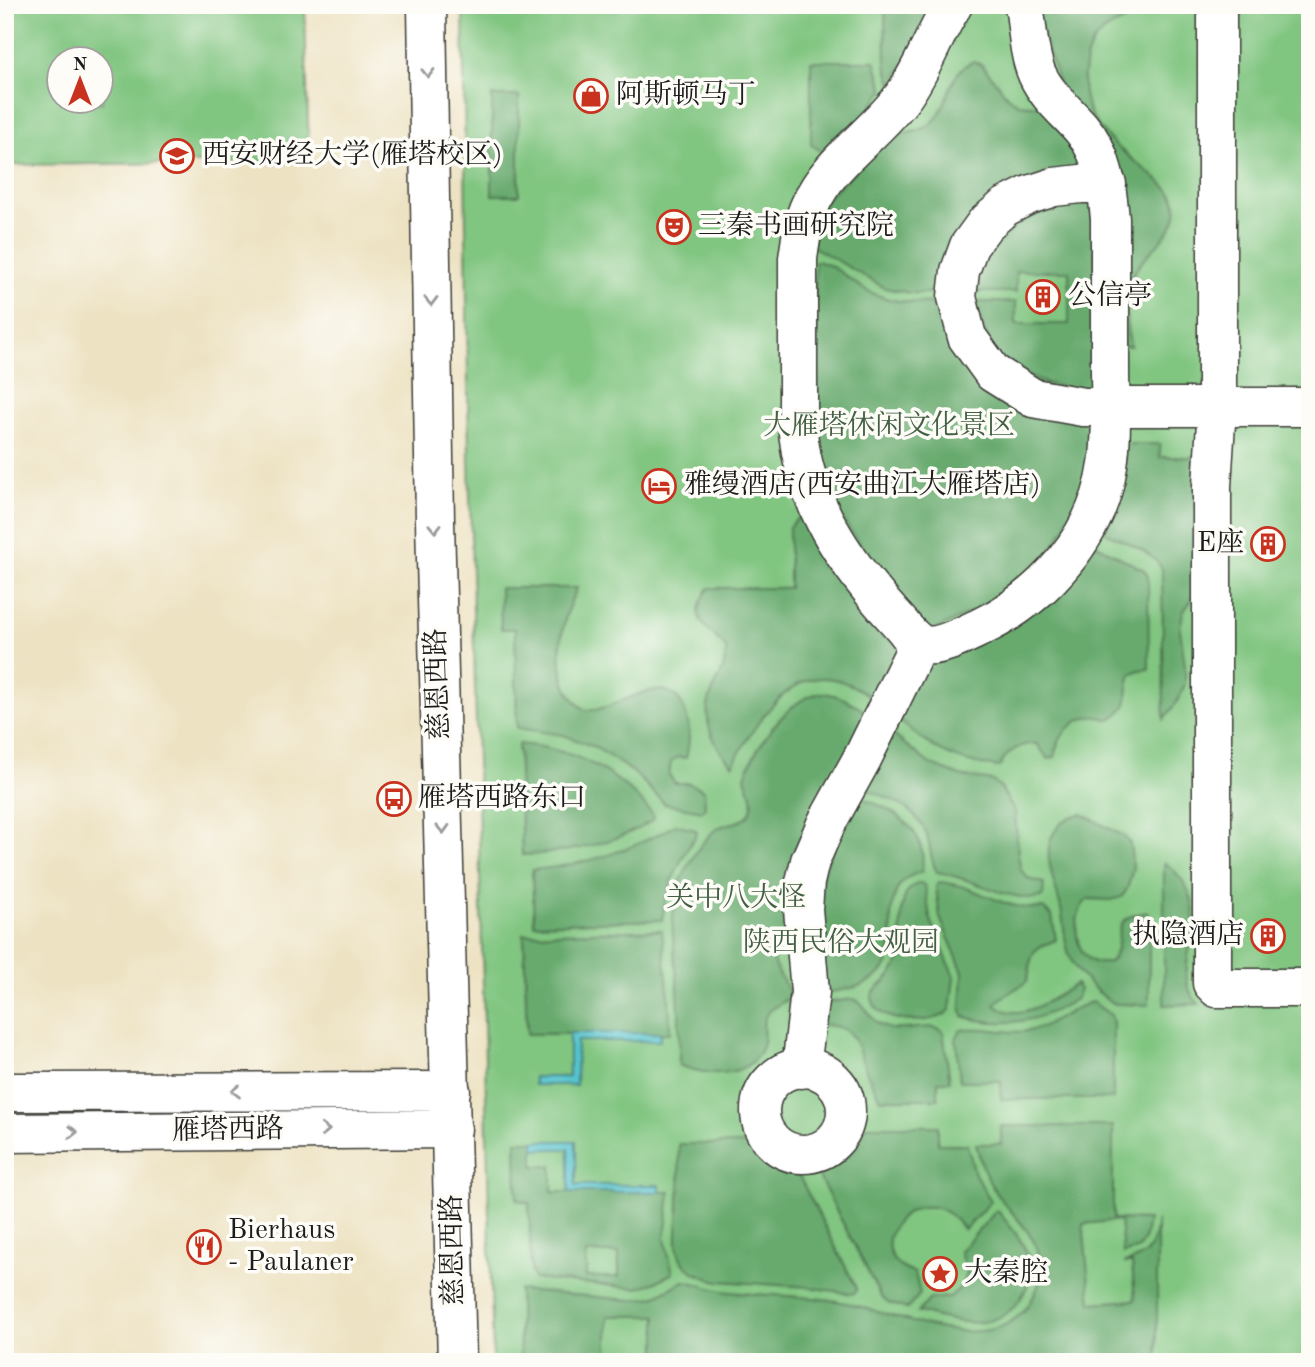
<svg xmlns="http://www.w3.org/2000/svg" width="1315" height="1367" viewBox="0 0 1315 1367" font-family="'Old Standard TT','Noto Serif SC',serif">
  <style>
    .green { fill: #80c580; stroke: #4e704e; stroke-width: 2; fill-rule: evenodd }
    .forest { fill: #68aa6e; stroke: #426345; stroke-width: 2; fill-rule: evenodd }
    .water { fill: #57c4ce; stroke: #3a7075; stroke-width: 2 }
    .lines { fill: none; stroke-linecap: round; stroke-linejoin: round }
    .minor-casing { stroke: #3b3a35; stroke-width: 41 }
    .major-casing { stroke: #3b3a35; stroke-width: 41 }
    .minor { stroke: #fff; stroke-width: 38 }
    .major { stroke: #fff; stroke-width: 38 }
    .oneway { stroke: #999 }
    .labels { text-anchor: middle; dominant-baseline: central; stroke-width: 7; stroke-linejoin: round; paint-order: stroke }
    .poi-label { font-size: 28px; fill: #1c1c1c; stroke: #fdfcf7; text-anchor: start }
    .park-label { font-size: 28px; fill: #446044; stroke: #fdfcf7 }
    .street-label { font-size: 28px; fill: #1c1c1c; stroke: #fdfcf7 }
  </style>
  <rect width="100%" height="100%" fill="#fdfcf7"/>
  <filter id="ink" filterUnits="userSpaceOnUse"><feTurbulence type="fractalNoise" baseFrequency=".0143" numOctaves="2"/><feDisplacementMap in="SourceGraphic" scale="14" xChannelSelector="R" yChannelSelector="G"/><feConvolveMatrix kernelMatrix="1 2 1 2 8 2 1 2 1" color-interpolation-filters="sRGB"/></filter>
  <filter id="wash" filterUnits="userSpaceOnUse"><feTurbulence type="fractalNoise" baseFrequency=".00686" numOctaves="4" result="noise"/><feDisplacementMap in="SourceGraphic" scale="28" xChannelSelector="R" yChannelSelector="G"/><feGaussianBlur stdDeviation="1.57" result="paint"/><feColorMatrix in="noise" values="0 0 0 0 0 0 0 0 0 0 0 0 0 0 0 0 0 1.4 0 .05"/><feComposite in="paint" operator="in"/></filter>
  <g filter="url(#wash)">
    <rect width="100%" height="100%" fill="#ede2c2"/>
    <g class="green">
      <path d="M5 5H305L309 162 5 165ZM60 60H102V102H60Z"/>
      <path d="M463 5H1310V1362H493L469 462Z"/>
    </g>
    <g class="forest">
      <path d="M885 5H942L892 84 886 65Z"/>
      <path d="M1032 5H1148C1138 21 1110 21 1095 40 1087 49 1085 63 1084 75 1076 130 1136 157 1169 190 1196 225 1143 248 1130 281 1124 296 1126 331 1131 346H1115V230L1068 109Z"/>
      <path d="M811 61H875L884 90 832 157 811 145Z"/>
      <path d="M974 61 982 65 1009 98 1019 104 1041 106 1098 167 1039 186 942 293H910L885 288 812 246 819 206 894 133C960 137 935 76 974 61Z"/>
      <rect x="492" y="96" width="27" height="99"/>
      <path d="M1092 189 1100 397 997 370 975 302H1016V324H1069V271H1016V292H972L987 231Z"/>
      <path d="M815 261C835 263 851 283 868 291 893 304 917 303 944 303L961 335 1092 412 1098 474 1030 585 924 635 817 483Z"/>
      <path d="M1120 444H1160V457H1199V590L1183 612 1180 629 1185 666V684L1177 702 1164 719 1162 569C1152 550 1121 541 1103 531Z"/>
      <path d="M808 509 904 641 880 704C863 691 843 677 820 678 781 681 749 733 733 765 714 748 701 720 711 695 718 679 727 666 726 648 706 624 686 622 709 588H789V527Z"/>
      <path d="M1095 544 1144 570 1148 576 1149 669 1139 670 1131 674C1122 699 1137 702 1109 720 1083 708 1057 731 1055 757L1048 759 1037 744C1022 742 1004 753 1000 767 952 764 928 746 894 716L924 657Z"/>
      <path d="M500 588H577C559 624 548 682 585 710 618 713 665 664 684 709 691 725 690 741 686 758L678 757 671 762 669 775 675 783H689L704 790 705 808 702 811 665 804 634 773 595 747 563 735 517 728 515 629H501Z"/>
      <path d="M820 693C841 694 857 705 873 718L789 942 781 940 773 949C770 972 787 978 790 997 782 1004 769 1007 765 1017 761 1025 765 1035 763 1043 753 1080 706 1077 679 1065 679 1040 680 1015 678 990 676 955 667 922 678 889 686 867 698 845 715 830 727 820 748 827 752 806 755 794 746 787 745 776 756 746 787 699 820 693Z"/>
      <path d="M887 730 930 764 960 776 993 781 1000 787 1015 811 1018 855 1021 870 1029 879 1044 883 1043 896C1023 907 963 875 937 872 930 861 931 846 926 833 915 806 883 795 857 786Z"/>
      <path d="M518 744C575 748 619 772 654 816L653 820C615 845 566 853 522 855Z"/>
      <path d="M852 795C888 806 929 826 922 871 915 874 909 876 903 881 894 890 892 904 891 916 891 929 893 942 890 955 884 986 845 991 819 993L811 907Z"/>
      <path d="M1082 814 1124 836 1130 844 1133 868 1128 887 1122 897 1111 900 1088 899C1067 916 1075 972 1109 962 1130 943 1101 917 1149 912V1005L1116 1004 1111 1002C1096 991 1082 979 1073 963 1063 945 1065 923 1060 904 1053 877 1037 844 1063 822 1069 817 1074 815 1082 814Z"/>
      <path d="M676 824 696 830 697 834C678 861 667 887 662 920L534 924 532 870C584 865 631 852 676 824Z"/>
      <path d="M1164 862C1230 913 1160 966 1199 1004L1164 1005Z"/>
      <path d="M940 882C976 885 1005 912 1043 908L1052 916 1056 940C1023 952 1035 955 1027 981 1017 990 1002 994 995 1005 1019 1025 1054 998 1076 984L1079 990 1076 999C1047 1017 1019 1026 985 1021 977 1020 970 1019 963 1016L961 1007 963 972 940 918 936 886Z"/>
      <path d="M921 883 925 886 930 918 954 977 950 1010C940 1025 872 1028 872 995 879 984 891 979 897 966 907 943 890 889 921 883Z"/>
      <path d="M662 930 669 999 670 1033 527 1034 524 934Z"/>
      <path d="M854 999C869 1005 868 1022 887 1028 905 1033 929 1022 943 1031L950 1081H938V1099H881C875 1089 869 1079 865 1068 853 1036 856 1026 816 1024L819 1003Z"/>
      <path d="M1092 1002 1111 1015 1113 1023V1099H1001V1081H960L956 1038 961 1030C984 1025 1008 1036 1033 1030 1054 1024 1075 1006 1092 1002Z"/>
      <path d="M865 1126H938V1144H967L975 1174 991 1201 964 1230C920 1165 850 1255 915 1273L920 1294 907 1309 888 1303 881 1297 818 1175C843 1164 856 1152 865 1126Z"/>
      <path d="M1001 1126H1113V1219L1148 1220 1145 1237 1139 1248 1123 1254 1120 1220 1083 1224 1091 1303 1135 1300 1132 1263H1124C1150 1257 1155 1245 1157 1220V1362H520L519 1290 631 1300 654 1297 684 1281C700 1283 714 1291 730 1292 768 1296 804 1295 841 1302 895 1312 990 1362 1029 1304 1037 1292 1042 1278 1041 1264 1038 1235 1012 1215 996 1193 986 1178 980 1161 976 1144H1001ZM608 1316H657V1353H608Z"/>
      <path d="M516 1141H534V1166H552V1192H670L665 1239 673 1273 654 1283 637 1288 534 1279 531 1270 529 1203 517 1200ZM586 1253H619V1277H586Z"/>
      <path d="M679 1144H748C762 1163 776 1171 799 1176L857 1289 856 1292 852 1294 809 1287 718 1281C665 1268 678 1243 679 1200 680 1182 679 1163 679 1144Z"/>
      <path d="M997 1210C1020 1238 1045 1264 1019 1301 1012 1311 1001 1318 988 1321 966 1326 939 1317 918 1312L930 1299 950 1297 962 1286 966 1272 960 1251Z"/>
    </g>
    <g class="water">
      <path d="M569 1033H660V1041H577L576 1085H534V1077H569Z"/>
      <path d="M534 1141H576V1185H660V1192H569V1149H534Z"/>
    </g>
  </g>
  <g filter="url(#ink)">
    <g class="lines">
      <g class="minor-casing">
        <g id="minor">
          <path d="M1217 5V407L1212 486V983L1217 988H1310"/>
          <path d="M1107 184H1081L1054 187 1029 195 1005 207 985 224 969 246 960 271 957 297 967 337 993 373 1033 398 1083 407H1310"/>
          <path d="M908 633C914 638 918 644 926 645 940 648 968 633 981 627 1044 597 1098 536 1108 465 1113 434 1110 401 1110 369 1110 319 1110 269 1110 219 1107 187 1104 154 1081 128 1066 111 1047 96 1037 74 1028 53 1028 28 1024 5"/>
          <circle cx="803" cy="1111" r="43"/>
          <path d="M801 1069 810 992 803 909 805 882 810 861 826 824 863 757 914 653 913 639C902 624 888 611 877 597 836 548 805 497 798 433V258C801 240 802 222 810 205 830 160 875 135 904 95 924 67 934 34 953 5"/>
          <path d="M5 1092 451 1091"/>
          <path d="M5 1133 452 1129"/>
        </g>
      </g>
      <g class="major-casing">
        <path id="major" d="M427 5 435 521 457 1362"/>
      </g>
      <use href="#minor" class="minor"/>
      <use href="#major" class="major"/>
    </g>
    <defs><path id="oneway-chevron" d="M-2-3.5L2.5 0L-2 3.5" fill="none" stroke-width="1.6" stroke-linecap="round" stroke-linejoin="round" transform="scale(1.75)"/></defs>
    <g class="oneway">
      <use href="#oneway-chevron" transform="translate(428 73) rotate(89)"/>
      <use href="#oneway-chevron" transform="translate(431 301) rotate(89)"/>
      <use href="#oneway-chevron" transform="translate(435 528) rotate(89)"/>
      <use href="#oneway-chevron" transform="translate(443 829) rotate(88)"/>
      <use href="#oneway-chevron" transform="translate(236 1091) rotate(180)"/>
      <use href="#oneway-chevron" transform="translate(325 1130) rotate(-1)"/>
      <use href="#oneway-chevron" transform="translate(73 1132) rotate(-1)"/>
    </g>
  </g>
  <defs>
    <g id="shop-ring" transform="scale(1.75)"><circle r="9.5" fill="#fdfcf7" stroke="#c8321e" stroke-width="1.5"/><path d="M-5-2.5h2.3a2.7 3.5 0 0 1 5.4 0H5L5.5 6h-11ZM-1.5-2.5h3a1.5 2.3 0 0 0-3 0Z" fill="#c8321e"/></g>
    <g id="university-ring" transform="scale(1.75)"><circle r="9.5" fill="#fdfcf7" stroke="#c8321e" stroke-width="1.5"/><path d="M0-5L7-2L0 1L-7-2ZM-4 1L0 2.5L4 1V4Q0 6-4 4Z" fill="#c8321e"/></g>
    <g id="theatre-ring" transform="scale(1.75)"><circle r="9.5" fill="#fdfcf7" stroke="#c8321e" stroke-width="1.5"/><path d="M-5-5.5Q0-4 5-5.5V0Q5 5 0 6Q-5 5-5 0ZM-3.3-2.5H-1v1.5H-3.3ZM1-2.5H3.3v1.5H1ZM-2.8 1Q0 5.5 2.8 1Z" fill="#c8321e"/></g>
    <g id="building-ring" transform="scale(1.75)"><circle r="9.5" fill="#fdfcf7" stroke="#c8321e" stroke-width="1.5"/><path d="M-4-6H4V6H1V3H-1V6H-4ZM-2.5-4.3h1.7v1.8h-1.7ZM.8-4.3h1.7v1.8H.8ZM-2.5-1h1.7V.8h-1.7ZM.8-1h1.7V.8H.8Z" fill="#c8321e"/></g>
    <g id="hotel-ring" transform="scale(1.75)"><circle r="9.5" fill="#fdfcf7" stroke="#c8321e" stroke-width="1.5"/><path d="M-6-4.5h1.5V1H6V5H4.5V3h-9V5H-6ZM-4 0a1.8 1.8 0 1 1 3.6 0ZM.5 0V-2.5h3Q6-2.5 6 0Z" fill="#c8321e"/></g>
    <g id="bus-ring" transform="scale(1.75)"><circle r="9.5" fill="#fdfcf7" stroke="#c8321e" stroke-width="1.5"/><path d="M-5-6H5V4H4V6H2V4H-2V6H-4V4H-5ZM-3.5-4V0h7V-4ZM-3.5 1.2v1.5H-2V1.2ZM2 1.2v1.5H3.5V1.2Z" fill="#c8321e"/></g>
    <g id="restaurant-ring" transform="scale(1.75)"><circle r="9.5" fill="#fdfcf7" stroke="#c8321e" stroke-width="1.5"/><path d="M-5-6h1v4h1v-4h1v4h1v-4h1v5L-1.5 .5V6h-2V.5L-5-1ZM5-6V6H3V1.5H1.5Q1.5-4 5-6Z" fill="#c8321e"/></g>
    <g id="sight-ring" transform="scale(1.75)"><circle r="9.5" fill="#fdfcf7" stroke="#c8321e" stroke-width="1.5"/><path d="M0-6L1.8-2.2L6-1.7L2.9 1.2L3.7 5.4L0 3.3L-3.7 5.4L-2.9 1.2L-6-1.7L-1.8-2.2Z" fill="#c8321e"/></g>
  </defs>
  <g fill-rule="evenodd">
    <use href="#shop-ring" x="591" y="96"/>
    <use href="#university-ring" x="177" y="156"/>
    <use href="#theatre-ring" x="674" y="227"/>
    <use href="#building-ring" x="1043" y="297"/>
    <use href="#hotel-ring" x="659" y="486"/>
    <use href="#building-ring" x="1268" y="544"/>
    <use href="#bus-ring" x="394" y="799"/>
    <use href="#building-ring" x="1268" y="936"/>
    <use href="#restaurant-ring" x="204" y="1247"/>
    <use href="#sight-ring" x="940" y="1274"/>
  </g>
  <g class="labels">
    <g class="poi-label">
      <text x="616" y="96">阿斯顿马丁</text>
      <text x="202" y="156">西安财经大学(雁塔校区)</text>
      <text x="698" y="227">三秦书画研究院</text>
      <text x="1068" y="297">公信亭</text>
      <text x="684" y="486">雅缦酒店(西安曲江大雁塔店)</text>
      <text x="1244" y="544" text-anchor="end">E座</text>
      <text x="418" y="799">雁塔西路东口</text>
      <text x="1244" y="936" text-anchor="end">执隐酒店</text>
      <text x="228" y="1231">Bierhaus<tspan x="228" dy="32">- Paulaner</tspan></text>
      <text x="964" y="1274">大秦腔</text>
    </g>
    <g class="park-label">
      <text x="889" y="427">大雁塔休闲文化景区</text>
      <text x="736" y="899">关中八大怪</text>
      <text x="841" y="944">陕西民俗大观园</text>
    </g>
    <g class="street-label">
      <text transform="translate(439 684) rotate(-92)">慈恩西路</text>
      <text transform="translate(228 1131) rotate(-1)">雁塔西路</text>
      <text transform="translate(454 1250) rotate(-91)">慈恩西路</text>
    </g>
  </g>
  <rect width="1315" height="1367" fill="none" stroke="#fdfcf7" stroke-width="28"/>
  <g transform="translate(80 80)"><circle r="33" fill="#fdfcf7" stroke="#a3a29f" stroke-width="2"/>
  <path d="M0-5L12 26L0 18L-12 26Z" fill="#c8321e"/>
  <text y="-10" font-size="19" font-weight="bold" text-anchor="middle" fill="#1c1c1c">N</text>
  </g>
</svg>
